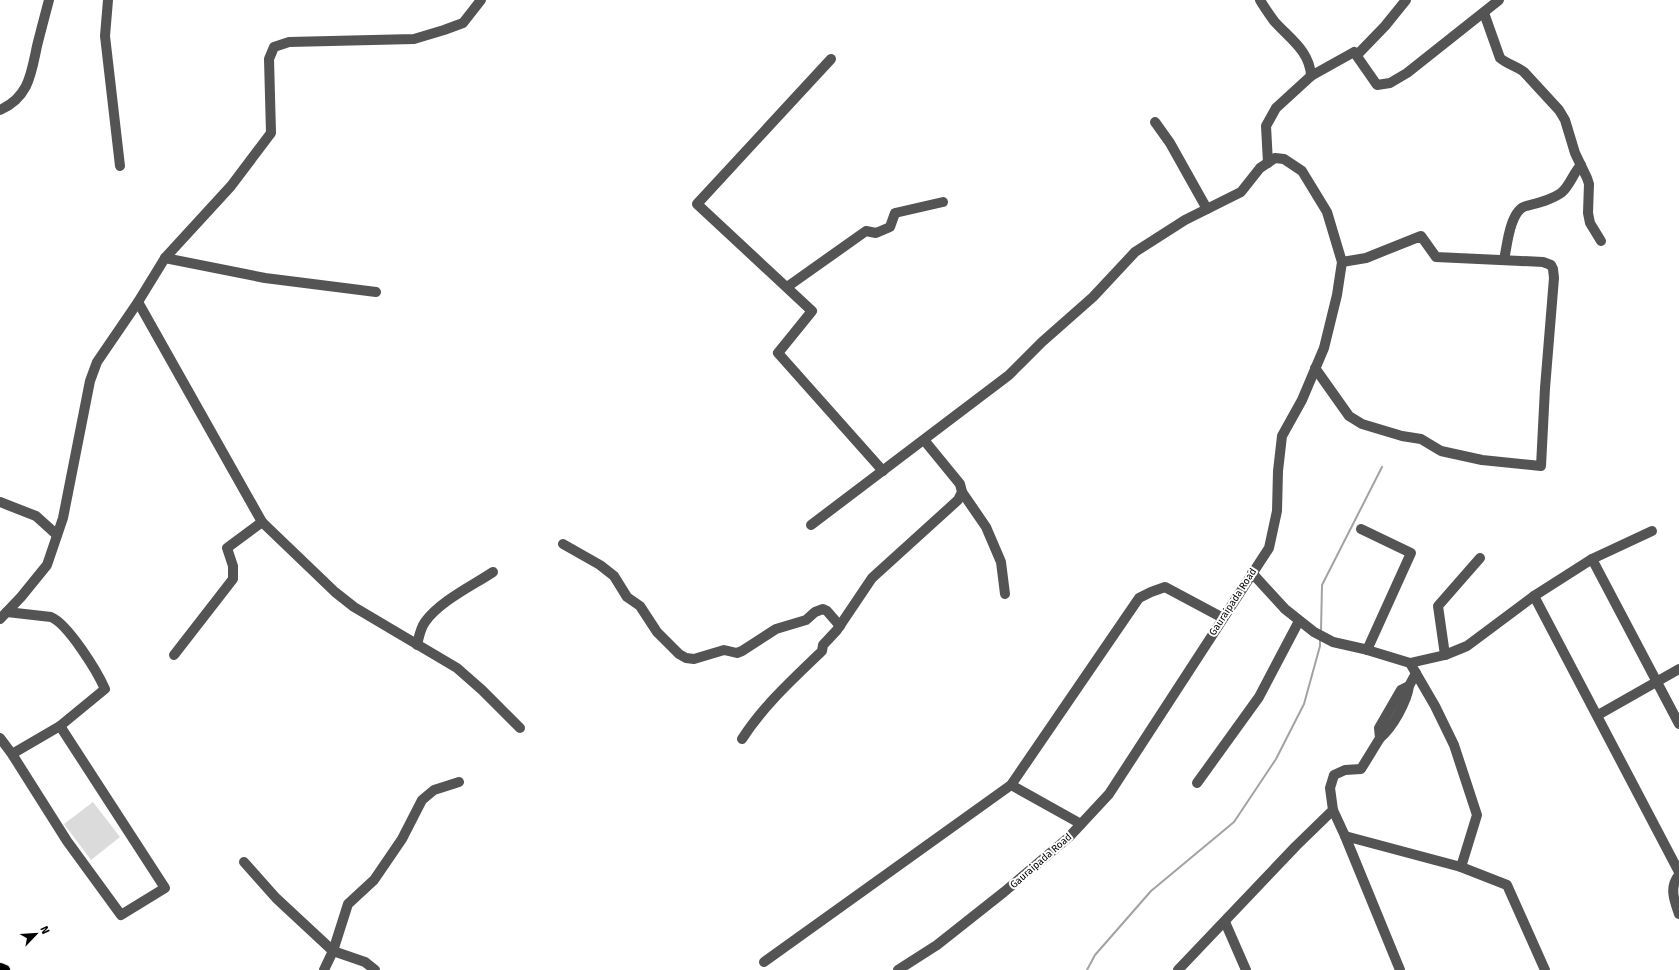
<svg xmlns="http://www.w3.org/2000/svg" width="1679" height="970" viewBox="0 0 1679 970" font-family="'Fira Sans',sans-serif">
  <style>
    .green { fill: #dbdbdb }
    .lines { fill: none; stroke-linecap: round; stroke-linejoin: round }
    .stream { stroke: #a2a2a2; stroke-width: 2 }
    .major-casing { stroke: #dbdbdb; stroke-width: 12 }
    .minor { stroke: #545454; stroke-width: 10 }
    .major { stroke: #000; stroke-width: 10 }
    .labels { text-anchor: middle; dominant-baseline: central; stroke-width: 4; stroke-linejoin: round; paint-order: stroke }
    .street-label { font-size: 10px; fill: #000; stroke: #fff }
  </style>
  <rect width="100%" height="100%" fill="#fff"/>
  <path class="green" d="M93 802 120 837 91 860 64 824Z"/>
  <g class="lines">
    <g class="stream">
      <path d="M1321 631 1322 585 1382 467"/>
      <path d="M1087 970 1095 955 1151 891 1234 822 1276 759 1304 704 1320 646V639"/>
    </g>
    <g class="major-casing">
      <path id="major" d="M0 968 5 970"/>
    </g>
    <g class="minor">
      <path d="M108 0 105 36 120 166"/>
      <path d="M1260 0C1264 7 1269 14 1274 21 1289 38 1310 51 1311 76L1276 108 1266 126 1268 163"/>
      <path d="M1484 13 1500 58C1507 64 1516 66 1524 72L1559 110 1565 120 1575 153 1587 178 1589 184 1588 213 1590 223 1601 241"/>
      <path d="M1357 55 1385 26 1406 0"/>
      <path d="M831 59 697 204 812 311 778 353 883 471"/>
      <path d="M1311 76 1354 52 1377 85 1390 83 1407 73 1499 0"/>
      <path d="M0 110C29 97 31 74 37 46 41 30 45 15 49 0"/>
      <path d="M1155 122 1170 143 1207 209"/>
      <path d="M165 258 265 278 376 292"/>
      <path d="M1504 260C1507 246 1510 210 1526 206 1538 203 1551 200 1561 193 1570 186 1573 173 1581 165"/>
      <path d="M787 287 866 231 876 233 890 227 895 213 943 202"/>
      <path d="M138 302 262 522 335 592 354 607 457 668 482 690 520 728"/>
      <path d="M1315 368 1349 416 1362 424 1402 436 1421 439 1441 451 1482 460 1541 466 1545 388 1554 278 1553 269 1551 265 1543 262 1436 257 1421 236 1366 258 1342 262"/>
      <path d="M962 492 986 527 1001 562 1005 594"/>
      <path d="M0 502 36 516 57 535"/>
      <path d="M811 525 1009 375 1042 342 1093 297 1135 252 1185 220 1241 192 1260 168 1275 158 1284 159 1302 171 1327 212 1342 262 1337 295 1324 348 1302 400 1282 436 1278 471 1277 511 1269 548 1109 794 1069 837 1004 892 937 945 898 970"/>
      <path d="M1361 529 1411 553 1367 650"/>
      <path d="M563 544 600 565 614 576 627 597 640 606 657 632 679 654 686 658 694 659 724 650 737 653 742 651 776 629 806 620 815 612 823 609 827 611 840 626"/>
      <path d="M1592 559 1652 531"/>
      <path d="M1252 573 1285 609 1314 632 1333 642 1364 649 1410 663 1435 706 1454 745 1477 815 1461 867 1507 885 1545 970"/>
      <path d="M1534 596 1679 872"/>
      <path d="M7 612 51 617C68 624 97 671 105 689L60 726"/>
      <path d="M0 619 21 597 47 565 63 518 90 381 97 362 138 302 165 258 231 186 271 133 269 59 274 47 289 42 414 39 444 30 463 23 481 0"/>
      <path d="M417 645C419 637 420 629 425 622 440 601 472 586 493 572"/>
      <path d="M174 655 233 579V566L227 548 262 522"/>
      <path d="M1445 655 1438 606 1480 558"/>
      <path d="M1410 663 1445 655 1467 646 1534 596 1592 559 1679 724"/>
      <path d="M1598 715 1679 669"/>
      <path d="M0 738 12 754 67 841 121 915 165 888 60 726 12 754"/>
      <path d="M1380 738C1392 728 1407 702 1409 686"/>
      <path d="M742 739C764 705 793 679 822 651L823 645 837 630 872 578 958 500 962 492 960 484 924 440"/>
      <path d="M1197 783 1259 697 1299 621"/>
      <path d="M1011 785 1081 824"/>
      <path d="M1333 810 1345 836"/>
      <path d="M244 862 276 898 333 951 365 962 375 970"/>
      <path d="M1679 875C1669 887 1674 900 1679 914"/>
      <path d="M1225 922 1246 970"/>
      <path d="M764 962 1011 785 1139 598 1151 592 1165 587 1223 618"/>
      <path d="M324 970 333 951 348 904 374 880 402 839 422 800 434 790 459 782"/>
      <path d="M1178 970 1296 846 1333 810 1330 788 1334 775 1345 770 1361 769 1380 738 1379 728 1401 690 1409 686 1416 673"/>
      <path d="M1400 970 1345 836 1461 867"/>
    </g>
    <use href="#major" class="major"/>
  </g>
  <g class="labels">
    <g class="street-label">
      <text transform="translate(1233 602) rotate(-57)">Gauraipada Road</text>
      <text transform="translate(1041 861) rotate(-41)">Gauraipada Road</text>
    </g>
  </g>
  <g transform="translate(36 934) rotate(65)" stroke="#ffffff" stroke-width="3" paint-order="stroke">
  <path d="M0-3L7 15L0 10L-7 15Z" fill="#000000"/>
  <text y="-6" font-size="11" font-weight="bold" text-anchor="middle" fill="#000000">N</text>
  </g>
</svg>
